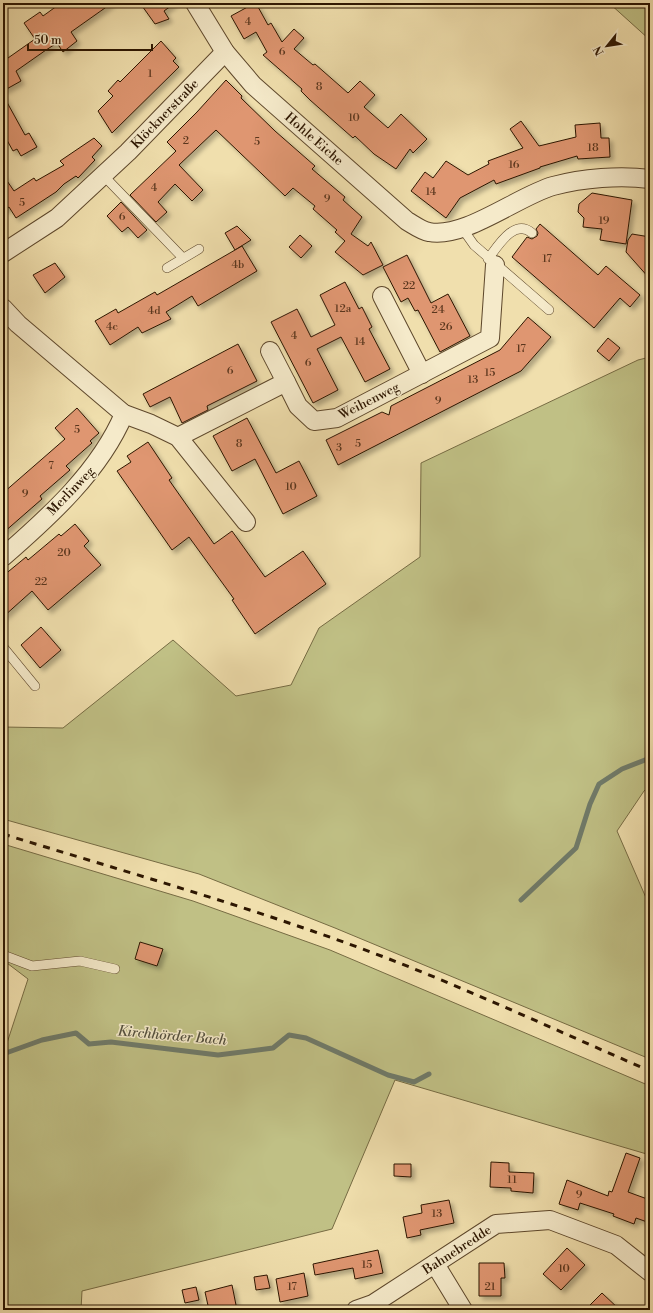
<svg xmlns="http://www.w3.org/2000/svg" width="653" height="1313" viewBox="0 0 653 1313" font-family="'Libre Bodoni',serif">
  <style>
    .green { fill: #c0c085; stroke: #766b43 }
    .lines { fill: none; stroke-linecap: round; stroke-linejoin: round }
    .stream { stroke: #6f7a69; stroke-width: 5 }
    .building { fill: #df9671; stroke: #2d1601; filter: url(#shadow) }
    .lane-casing { stroke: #5e482c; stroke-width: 10 }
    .street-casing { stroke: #5e482c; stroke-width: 20 }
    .lane { stroke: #f5eaca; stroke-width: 9 }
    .street { stroke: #f5eaca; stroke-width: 18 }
    .rail { stroke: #2d1601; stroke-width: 3; stroke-dasharray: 7 7; stroke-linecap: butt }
    .labels { text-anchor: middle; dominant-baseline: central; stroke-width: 3; stroke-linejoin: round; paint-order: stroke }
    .number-label { font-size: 11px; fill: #5a361d }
    .street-label { font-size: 13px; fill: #2d1601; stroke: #f5eaca }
    .water-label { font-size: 14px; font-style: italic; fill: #54503e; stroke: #f5eaca }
  </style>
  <defs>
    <filter id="shadow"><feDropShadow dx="3.5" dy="3.5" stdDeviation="2" flood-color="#0004"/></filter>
  </defs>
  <rect width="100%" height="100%" fill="#f0dfad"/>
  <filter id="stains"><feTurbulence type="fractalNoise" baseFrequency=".005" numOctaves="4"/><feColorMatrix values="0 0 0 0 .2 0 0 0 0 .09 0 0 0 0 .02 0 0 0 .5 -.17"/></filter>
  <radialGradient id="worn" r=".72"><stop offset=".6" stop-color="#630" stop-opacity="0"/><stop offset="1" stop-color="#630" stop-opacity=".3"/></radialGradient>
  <g class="green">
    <path d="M609 3H650V40Z"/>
    <path d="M650 357V785L644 791 617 831 650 907V1059L335 928 199 874 3 819V727L63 728 173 640 236 696 291 685 319 628 420 557 421 463 638 360Z"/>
    <path d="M3 844 193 901 330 950 650 1086V1155L395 1080 332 1229 82 1291 81 1310H3V1049L6 1046 28 979 3 960Z"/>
  </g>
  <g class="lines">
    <g class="stream">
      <path d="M521 900 576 848 590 804 599 784 622 769 650 758"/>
      <path d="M3 1057 6 1053 42 1040 76 1033 89 1044 111 1042 218 1055 273 1048 289 1035 306 1038 388 1075 414 1082 429 1074"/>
    </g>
  </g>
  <g class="building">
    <path d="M61 3H112L71 32 77 41 63 52 57 43 46 50 16 71 21 81 3 91V50L8 58 35 39 24 23 40 12 43 16Z"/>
    <path d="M140 3H175L164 11 169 19 155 24Z"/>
    <path d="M253 4 254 6 257 5 268 25 271 23 282 42 294 29 304 38 294 49 313 65 315 64 348 93 360 81 375 95 364 107 388 128 401 114 427 139 413 153 410 149 396 169 374 154 355 136 353 138 310 100 301 91 302 89 263 55 267 52 256 32 244 39 231 16Z"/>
    <path d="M161 41 176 58 173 61 179 67 112 133 98 111 113 96 108 91 118 80 120 82Z"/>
    <path d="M226 80 242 96 241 98 275 131 315 166 312 169 345 197 343 200 362 217 351 234 368 246 371 242 383 265 363 275 335 252 345 241 335 232 337 230 313 209 315 206 293 188 285 196 216 130 179 165 203 190 192 201 175 184 158 202 167 212 156 222 130 195 176 151 167 142 197 112Z"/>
    <path d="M3 95 25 135 29 133 37 147 21 156 17 149 13 151 3 133Z"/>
    <path d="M521 121 539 146 576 137 575 125 600 123 601 138H609L610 157 578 159 577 156 540 167V168L496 184 494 180 460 198 446 218 411 191 425 172 433 178 446 161 468 175 489 164 488 161 523 148 510 129Z"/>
    <path d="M94 138 102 146 92 157 95 160 78 178 76 176 64 184 56 192 16 218 9 207 3 211V175L14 191 34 178 36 181 64 165 60 161Z"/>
    <path d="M592 193 632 200 626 244 600 240 602 229 583 227 584 218 578 212 579 204Z"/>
    <path d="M121 202 147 230 138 238 128 227 122 232 107 216Z"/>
    <path d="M540 224 598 275 606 266 640 295 630 307 620 298 594 328 512 257 527 237 532 239 537 236 538 233 536 229Z"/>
    <path d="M237 226 251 240 235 250 225 233Z"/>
    <path d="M632 234 650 237V279L626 252 628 240Z"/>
    <path d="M300 235 312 246 301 258 289 247Z"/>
    <path d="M242 246 257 271 198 306 192 296 166 312 171 319 142 333 138 327 110 345 95 321 116 309 118 313 155 292 157 295Z"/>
    <path d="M407 255 431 303 448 294 470 336 440 352 418 310 415 311 408 298 401 302 383 267Z"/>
    <path d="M55 263 65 277 45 293 33 275Z"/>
    <path d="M345 282 359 309 362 307 372 327 369 329 390 369 365 382 341 337 317 349 338 390 313 403 271 322 297 309 311 337 335 325 320 295Z"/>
    <path d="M528 317 551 337 521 371 338 465 326 440 382 412 389 415 391 406 500 350Z"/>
    <path d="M608 338 620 348 609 361 597 351Z"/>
    <path d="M238 344 257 381 207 406 208 410 182 423 170 397 150 407 143 394Z"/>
    <path d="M77 408 99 433 90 441 92 443 66 466 70 470 40 496 42 499 3 533V493L65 439 55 428Z"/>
    <path d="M247 418 276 473 299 461 317 496 283 514 255 459 232 471 213 436Z"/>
    <path d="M148 442 172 478 169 480 214 544 232 531 265 577 303 551 326 584 255 634 232 600 234 599 189 537 172 550 117 471 131 462 127 456Z"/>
    <path d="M75 524 89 541 84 546 101 565 48 610 32 591 3 617V576L26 557 28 560 59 534 61 536Z"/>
    <path d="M41 627 61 650 40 668 21 645Z"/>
    <path d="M140 942 163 949 157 966 135 959Z"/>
    <path d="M626 1153 640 1158 628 1192 650 1200V1223L636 1218 634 1224 613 1216 614 1214 580 1203 578 1210 559 1204 567 1180 608 1196 609 1191 612 1192Z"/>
    <path d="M491 1162 509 1163V1172L534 1173 533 1193 511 1191V1188L490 1187Z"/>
    <path d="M394 1164H411V1177L394 1176Z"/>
    <path d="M449 1200 454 1223 420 1230 421 1235 407 1238 403 1217 422 1213 421 1205Z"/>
    <path d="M567 1248 585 1265 561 1290 543 1274Z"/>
    <path d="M378 1250 383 1273 355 1279 353 1268 315 1275 313 1264Z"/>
    <path d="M479 1263H504L505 1278H501V1296H479Z"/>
    <path d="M304 1273 308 1296 280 1302 276 1279Z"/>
    <path d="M267 1275 270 1288 256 1290 254 1277Z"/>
    <path d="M232 1285 237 1310H209L205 1292Z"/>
    <path d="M196 1287 199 1300 185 1303 182 1290Z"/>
    <path d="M602 1293 620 1310H585Z"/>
  </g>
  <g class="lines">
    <g class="lane-casing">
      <g id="lane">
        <path d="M103 175 183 258"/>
        <path d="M462 228 474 245 549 310"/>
        <path d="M488 259C498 246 514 218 532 233"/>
        <path d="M167 268 199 249"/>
        <path d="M3 647 35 686"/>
        <path d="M3 955 32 966 80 961 115 969"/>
      </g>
    </g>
    <g class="street-casing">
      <g id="street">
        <path d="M195 3 225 52 253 85 407 221C414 225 422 231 429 232 465 239 518 196 553 186 583 178 620 175 650 179"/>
        <path d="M3 253 57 218 128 152 225 52"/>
        <path d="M382 296 422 374"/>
        <path d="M3 308 18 324 124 414 151 424 178 437 246 522"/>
        <path d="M270 351 286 382"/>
        <path d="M178 437 286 382 298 406 314 421 337 418 490 338 495 265"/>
        <path d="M3 557C49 517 100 471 124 414"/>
        <path d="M435 1264 463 1310"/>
        <path d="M356 1310 373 1304 496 1224 550 1220 616 1245 650 1272"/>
      </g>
    </g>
    <use href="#lane" class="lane"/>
    <use href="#street" class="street"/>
    <path class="rail" d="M3 834C136 875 272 913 402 964 485 997 567 1035 650 1071"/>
  </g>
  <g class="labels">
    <g class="number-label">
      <text x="248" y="22">4</text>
      <text x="282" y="52">6</text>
      <text x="150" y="74">1</text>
      <text x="319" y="87">8</text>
      <text x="354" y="118">10</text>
      <text x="186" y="141">2</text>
      <text x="257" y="142">5</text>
      <text x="593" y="148">18</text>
      <text x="514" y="165">16</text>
      <text x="154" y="188">4</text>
      <text x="431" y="192">14</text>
      <text x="327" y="199">9</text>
      <text x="22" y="203">5</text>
      <text x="122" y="217">6</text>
      <text x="604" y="221">19</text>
      <text x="547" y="259">17</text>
      <text x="238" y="265">4b</text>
      <text x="409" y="286">22</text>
      <text x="343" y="309">12a</text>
      <text x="438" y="310">24</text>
      <text x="154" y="311">4d</text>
      <text x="112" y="327">4e</text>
      <text x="446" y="327">26</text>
      <text x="294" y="336">4</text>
      <text x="360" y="342">14</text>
      <text x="521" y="349">17</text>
      <text x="308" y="363">6</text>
      <text x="230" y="371">6</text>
      <text x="490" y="373">15</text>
      <text x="473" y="380">13</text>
      <text x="438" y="401">9</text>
      <text x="77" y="430">5</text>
      <text x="239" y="444">8</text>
      <text x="358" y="444">5</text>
      <text x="339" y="448">3</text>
      <text x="51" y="466">7</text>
      <text x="291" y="487">10</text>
      <text x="25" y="494">9</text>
      <text x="64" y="553">20</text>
      <text x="41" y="582">22</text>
      <text x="512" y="1180">11</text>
      <text x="579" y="1195">9</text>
      <text x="437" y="1214">13</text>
      <text x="367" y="1265">15</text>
      <text x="564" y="1269">10</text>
      <text x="292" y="1287">17</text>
      <text x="490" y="1287">21</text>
    </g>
    <g class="street-label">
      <text transform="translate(165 114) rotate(-46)">Klöcknerstraße</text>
      <text transform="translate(314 139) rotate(41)">Hohle Eiche</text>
      <text transform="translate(369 401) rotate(-27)">Weihenweg</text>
      <text transform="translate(71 491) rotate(-46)">Merlinweg</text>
      <text transform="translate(457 1250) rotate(-33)">Bahnebredde</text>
    </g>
    <g class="water-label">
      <text transform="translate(172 1036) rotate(5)">Kirchhörder Bach</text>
    </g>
  </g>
  <rect width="653" height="1313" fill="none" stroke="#f0dfad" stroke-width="16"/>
  <rect x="4" y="4" width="645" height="1305" fill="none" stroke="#2d1601" stroke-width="2"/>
  <rect x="8" y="8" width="637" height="1297" fill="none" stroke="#2d1601"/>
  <g transform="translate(607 46) rotate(240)" stroke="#f5eaca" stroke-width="3" paint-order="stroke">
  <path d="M0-3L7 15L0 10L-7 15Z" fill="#2d1601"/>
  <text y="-6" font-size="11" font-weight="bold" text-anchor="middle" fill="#2d1601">N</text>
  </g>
  <path d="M28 44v6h124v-6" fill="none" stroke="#2d1601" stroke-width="2"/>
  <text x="34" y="44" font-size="12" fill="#2d1601" stroke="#f5eaca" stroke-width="3" paint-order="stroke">50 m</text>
  <rect width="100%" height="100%" filter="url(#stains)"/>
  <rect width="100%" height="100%" fill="url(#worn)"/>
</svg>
